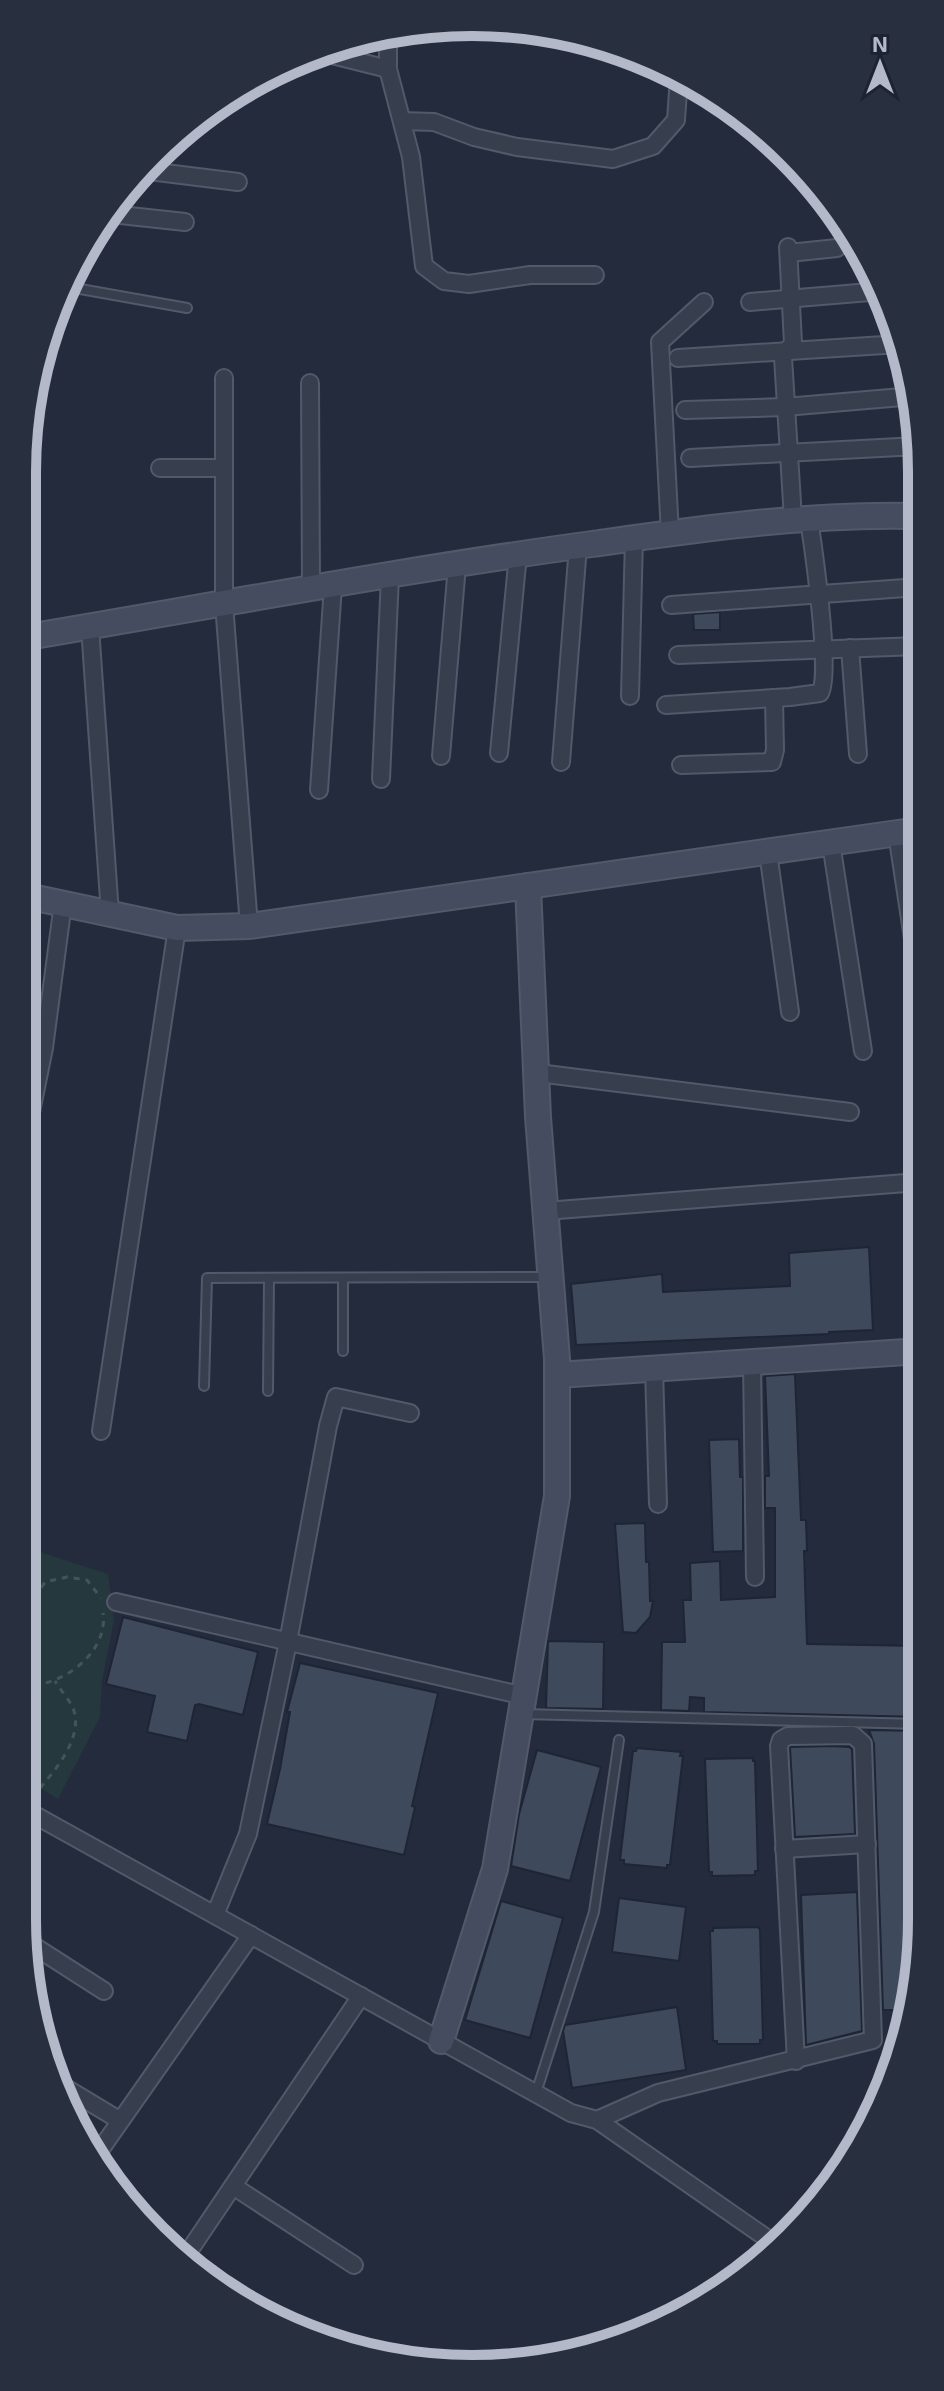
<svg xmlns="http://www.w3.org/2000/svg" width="944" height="2391" viewBox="0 0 944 2391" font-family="'Exo 2',sans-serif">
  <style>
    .green { fill: #25383e }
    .building { fill: #3f495c; stroke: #1e2534; stroke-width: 2 }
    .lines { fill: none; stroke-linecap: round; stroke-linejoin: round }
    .lane-casing { stroke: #525968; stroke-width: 12 }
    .street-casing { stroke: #525968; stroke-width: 20 }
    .secondary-casing { stroke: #525968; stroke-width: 28 }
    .path { stroke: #43555b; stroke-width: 3; stroke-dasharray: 6 6; stroke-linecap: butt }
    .lane { stroke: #373e4d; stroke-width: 8 }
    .street { stroke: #373e4d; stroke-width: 16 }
    .secondary { stroke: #454c60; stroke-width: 24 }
    .rim { fill: none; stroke: #b3b9c8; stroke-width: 10 }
  </style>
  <rect width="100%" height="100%" fill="#232b3d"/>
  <path class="green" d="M37 1551 108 1574 114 1620 102 1681 100 1717 58 1799 22 1777V1577Z"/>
  <g class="building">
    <path d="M720 612V630H694L693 614Z"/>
    <path d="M869 1247 873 1330 829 1332V1334L576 1345 571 1284 662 1274 663 1292 790 1286 789 1253Z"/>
    <path d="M795 1374 801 1520H806L807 1551H804L807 1644 921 1646V1717L704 1712V1698L690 1697 689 1711 661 1710 662 1642H685L683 1600H691L690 1563 720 1561 721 1600 775 1597V1508H765V1476H769L765 1376Z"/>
    <path d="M739 1439 740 1477H743V1551L713 1552 709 1440Z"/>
    <path d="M645 1523 646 1562H649L650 1601H653L650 1617 636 1633 623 1632 615 1524Z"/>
    <path d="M123 1617 258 1652 243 1715 199 1704 195 1705 187 1741 147 1732 155 1696 106 1684Z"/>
    <path d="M548 1641 604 1642 603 1709 546 1708Z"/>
    <path d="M300 1663 438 1693 412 1806 415 1807 404 1855 267 1824 280 1769 290 1712H287Z"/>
    <path d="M869 1730 922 1731V1919L907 2010H883L874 1744Z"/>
    <path d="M832 1746 849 1747 852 1749 855 1834 795 1837 790 1747Z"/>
    <path d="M637 1748 681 1752 680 1756H683L670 1865H667V1868L624 1864V1860H620L633 1751H636Z"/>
    <path d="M537 1750 601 1767 570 1881 511 1866 519 1814Z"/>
    <path d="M753 1758V1761H755L758 1871H755V1875L712 1876V1872H709L705 1759Z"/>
    <path d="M857 1892 862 2031 806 2045 801 1895Z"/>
    <path d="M619 1898 686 1907 679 1961 612 1952Z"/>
    <path d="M501 1901 563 1918 530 2038 465 2020Z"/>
    <path d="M758 1927 760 1930 763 2040H760V2044H717V2041H713L710 1931H713V1928Z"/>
    <path d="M677 2007 686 2070 572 2088 563 2031 565 2025Z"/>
  </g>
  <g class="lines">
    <g class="lane-casing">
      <g id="lane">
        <path d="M69 287 187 308"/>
        <path d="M22 1212 26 1213"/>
        <path d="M343 1278V1351"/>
        <path d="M204 1386 207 1278 549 1277"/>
        <path d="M268 1391 269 1278"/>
        <path d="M522 1714 921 1724"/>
        <path d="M536 2093 594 1912 619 1740"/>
      </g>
    </g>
    <g class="street-casing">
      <g id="street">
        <path d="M388 38V69L411 157 424 266 444 281 469 284 530 275H595"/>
        <path d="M328 54 388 69"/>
        <path d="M402 121 434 122 474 137 517 147 613 159 653 146 676 120 679 77"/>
        <path d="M141 170 238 182"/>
        <path d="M111 214 185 222"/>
        <path d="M788 247 793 343 783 357 793 519"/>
        <path d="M789 253 837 248"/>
        <path d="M750 302 882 291"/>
        <path d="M678 358 900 344"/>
        <path d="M224 378V604L249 926"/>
        <path d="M310 383 311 589"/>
        <path d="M685 410 785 407 914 396"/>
        <path d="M690 458 918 446"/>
        <path d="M160 468H224"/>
        <path d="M670 534 660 342 704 302"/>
        <path d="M671 605 919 587"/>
        <path d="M90 627 110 914"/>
        <path d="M850 648 858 754"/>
        <path d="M678 655 919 646"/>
        <path d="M630 696 634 538"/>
        <path d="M666 705 790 697 820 693C832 675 813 546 809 519"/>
        <path d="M499 753 518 554"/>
        <path d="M441 756 457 565"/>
        <path d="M561 762 578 546"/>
        <path d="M681 765 772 762 775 750 774 698"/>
        <path d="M381 779 390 576"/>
        <path d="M319 790 333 586"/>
        <path d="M897 833 920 985"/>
        <path d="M831 843 863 1051"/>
        <path d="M768 852 790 1012"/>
        <path d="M538 1073 850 1112"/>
        <path d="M31 1112 44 1048 63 903"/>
        <path d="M545 1211 906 1183"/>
        <path d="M752 1362 755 1577"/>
        <path d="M654 1369 658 1504"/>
        <path d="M101 1431 177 928"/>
        <path d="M116 1602 524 1696"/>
        <path d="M22 1808 571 2113 597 2120 775 2244"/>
        <path d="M784 1849 867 1844"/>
        <path d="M215 1915 248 1834 288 1642 328 1426 336 1397 410 1413"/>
        <path d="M26 1941 104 1991"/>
        <path d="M56 2082 119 2120"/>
        <path d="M597 2120 658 2093 873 2040 863 1744 853 1735 788 1736 781 1740 779 1746 796 2061"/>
        <path d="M98 2153 251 1935"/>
        <path d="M233 2186 354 2265"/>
        <path d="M185 2257 361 1996"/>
      </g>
    </g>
    <g class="secondary-casing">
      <g id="secondary">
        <path d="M22 638C212 606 401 570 592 544 700 529 809 513 918 516"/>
        <path d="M22 895 177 928 249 926 919 830"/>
        <path d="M557 1375 921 1351"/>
        <path d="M441 2041 495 1869 557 1496V1359L538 1117 528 886"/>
      </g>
    </g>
    <g class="path">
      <path d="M22 1618 45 1582 67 1577 87 1580 101 1598"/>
      <path d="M22 1685C60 1689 109 1653 103 1613"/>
      <path d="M40 1788C57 1768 84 1736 73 1708 69 1699 60 1690 55 1681"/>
    </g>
    <use href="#lane" class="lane"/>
    <use href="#street" class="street"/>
    <use href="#secondary" class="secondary"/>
  </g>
  <path d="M0 0H944V2391H0ZM472 36H472A436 436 0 0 1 908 472V1919A436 436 0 0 1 472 2355H472A436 436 0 0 1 36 1919V472A436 436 0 0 1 472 36Z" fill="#282f3e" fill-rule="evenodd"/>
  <path class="rim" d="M472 36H472A436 436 0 0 1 908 472V1919A436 436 0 0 1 472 2355H472A436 436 0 0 1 36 1919V472A436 436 0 0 1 472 36Z"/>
  <g transform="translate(880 64)" stroke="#1c2332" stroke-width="6" paint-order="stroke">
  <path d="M0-6L14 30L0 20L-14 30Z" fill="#b3b9c8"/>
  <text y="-12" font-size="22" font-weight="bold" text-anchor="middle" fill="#b3b9c8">N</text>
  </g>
</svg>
